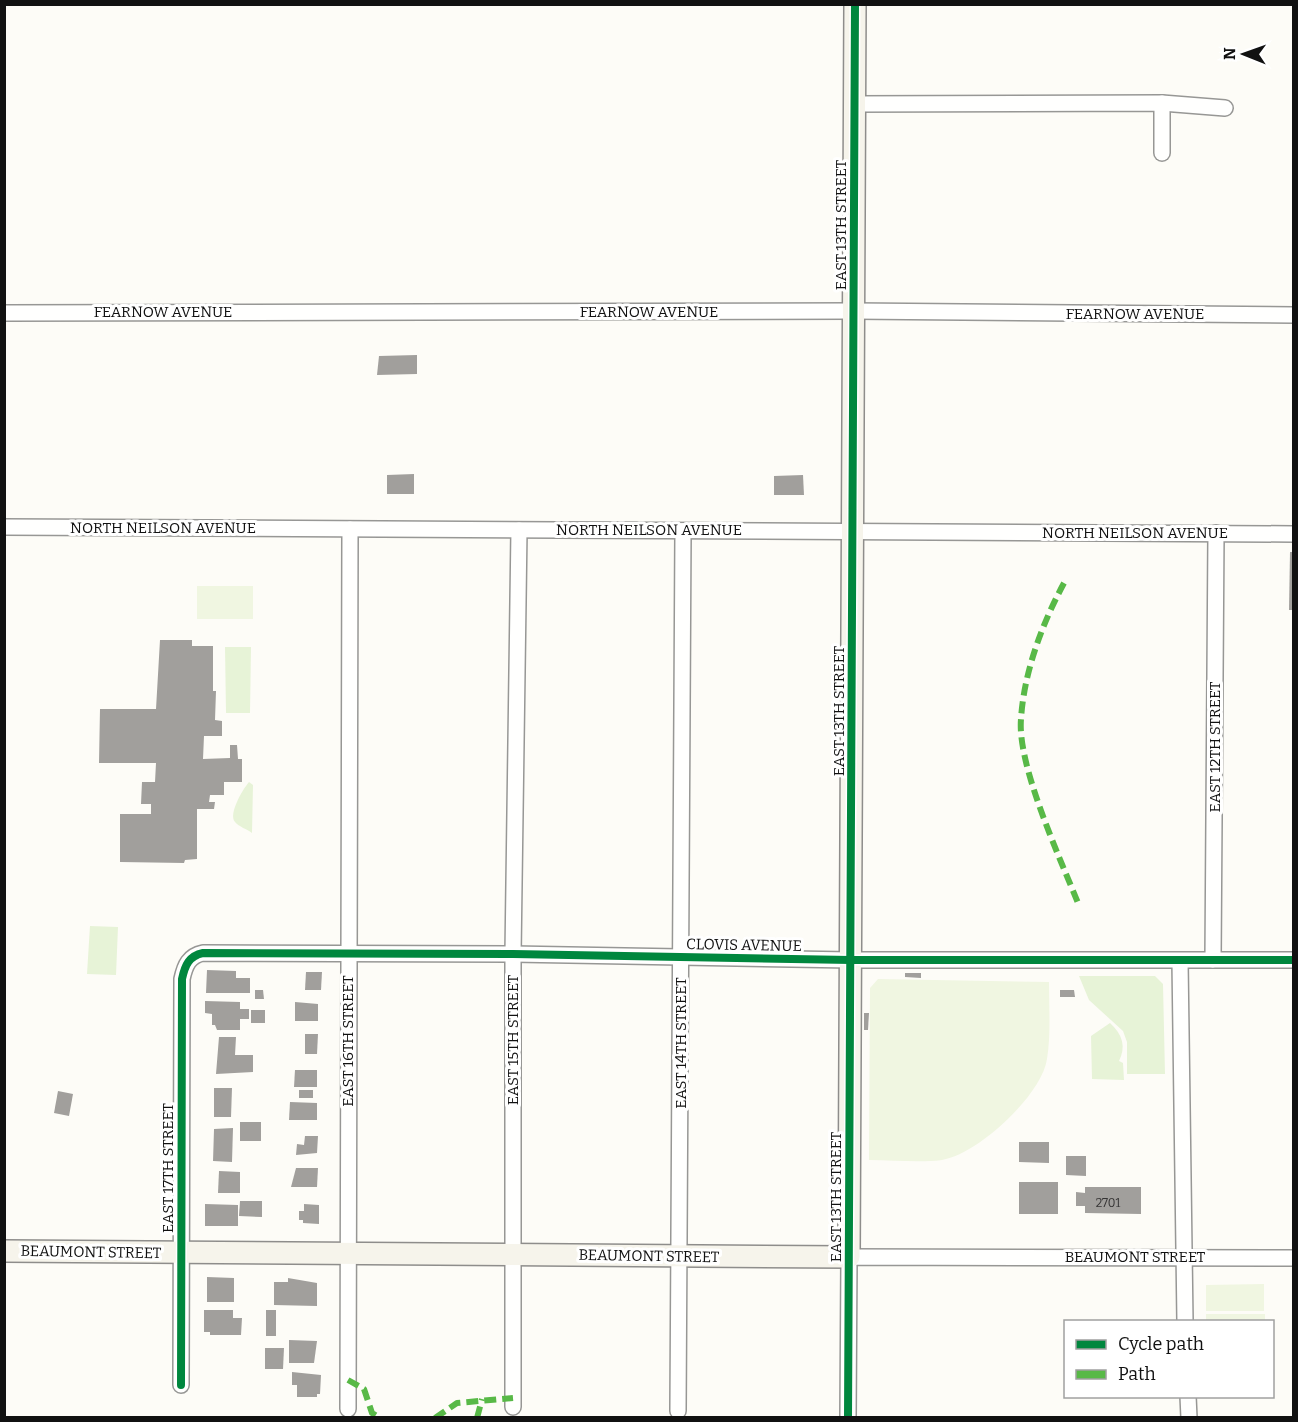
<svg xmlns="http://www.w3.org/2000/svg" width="1298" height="1422" viewBox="0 0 1298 1422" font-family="Bitter,serif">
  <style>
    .green { fill: #e7f3d7 }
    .pitch { fill: #f0f6e1 }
    .building { fill: #a19f9c }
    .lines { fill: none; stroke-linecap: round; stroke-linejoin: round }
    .street-casing { stroke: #979795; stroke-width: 18 }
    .secondary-casing { stroke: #8e8d8b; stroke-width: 24 }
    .street { stroke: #fffffe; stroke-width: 15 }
    .secondary { stroke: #f6f4eb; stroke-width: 21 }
    .quiet { stroke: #58b947; stroke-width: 6; stroke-dasharray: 12 6; stroke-linecap: butt }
    .cycleway-casing { stroke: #fff; stroke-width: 11 }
    .cycleway { stroke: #00873e; stroke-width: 8 }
    .labels { text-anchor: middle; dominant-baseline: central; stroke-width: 6; stroke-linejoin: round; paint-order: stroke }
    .number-label { font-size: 12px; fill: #353434 }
    .street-label { font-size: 15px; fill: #111; stroke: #fff }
  </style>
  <rect width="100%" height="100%" fill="#fdfcf7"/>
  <g class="green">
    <path d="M225 647H251L250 713H226Z"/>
    <path d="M249 782 253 785 252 833C247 829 239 827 235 822 228 814 243 789 249 782Z"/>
    <path d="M90 926 118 927 116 975 87 974Z"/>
    <path d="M1079 976H1155L1163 984 1165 1074H1127V1042L1123 1031 1089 1000Z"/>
    <path d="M1110 1023C1123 1035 1126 1047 1119 1061L1123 1063 1124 1080 1092 1079 1091 1036Z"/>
  </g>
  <g class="pitch">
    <rect x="197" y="586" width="56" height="33"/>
    <path d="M878 979 1049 982C1049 1007 1051 1034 1047 1059 1042 1095 977 1155 942 1160 919 1163 893 1160 869 1160L870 988Z"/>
    <path d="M1264 1284V1311H1206V1285Z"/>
    <rect x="1206" y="1314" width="59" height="7"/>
  </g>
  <g class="building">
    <path d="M417 355V374L377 375 379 356Z"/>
    <path d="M414 474V494H387V475Z"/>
    <path d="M803 475 804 495H774V476Z"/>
    <path d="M1290 552H1294V610H1289Z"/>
    <path d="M160 640H192V646H213V691H216L215 720 222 721V736H204L203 759 230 758V745H237L238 759H242V782H224V795H210L209 802H215L214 809H197V859L185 860 184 863 120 862V814H151V804H141L142 782H155L156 763H99L100 709H156Z"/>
    <path d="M207 970 236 971V978H250V993H206Z"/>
    <path d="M306 972H322L321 990H305Z"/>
    <path d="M905 973H921V978L905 977Z"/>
    <path d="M255 990H263L264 999H255Z"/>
    <path d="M1060 990H1074L1075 997H1060Z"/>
    <path d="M205 1001 240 1002V1009H249V1019H240V1030H217L215 1025H212V1014L205 1013Z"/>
    <path d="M295 1002 318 1004V1021H295Z"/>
    <rect x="251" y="1010" width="14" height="13"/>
    <path d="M864 1013H869L868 1030H864Z"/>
    <path d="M305 1034H318L317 1054H305Z"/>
    <path d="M219 1037H236L235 1055H253V1072L216 1074Z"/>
    <path d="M295 1070H317V1087H294Z"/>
    <path d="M214 1088H232L231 1117H214Z"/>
    <rect x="299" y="1090" width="14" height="8"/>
    <path d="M58 1091 73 1094 69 1116 54 1113Z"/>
    <path d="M290 1102 317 1103V1120H289Z"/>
    <rect x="240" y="1122" width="21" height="19"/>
    <path d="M233 1128 232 1162 213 1161 214 1129Z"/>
    <path d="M305 1136H318L317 1153 296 1155 297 1144 304 1145Z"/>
    <path d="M1019 1142H1049V1163L1019 1162Z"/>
    <path d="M1066 1156H1086V1176L1066 1175Z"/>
    <path d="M296 1168H318L317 1187H291Z"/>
    <path d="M219 1171 240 1172V1193H218Z"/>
    <rect x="1019" y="1182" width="39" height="32"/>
    <path d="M1085 1187H1141V1214L1085 1213V1206H1076V1192L1085 1193Z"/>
    <path d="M240 1201H262V1217L239 1216Z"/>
    <path d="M205 1204 238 1205V1226H205Z"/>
    <path d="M304 1204 319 1205V1224L303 1223V1220H299V1211H304Z"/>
    <path d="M207 1277 234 1278V1302H207Z"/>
    <path d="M288 1278 317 1283V1306L274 1305V1282H288Z"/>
    <path d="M204 1310H233V1318H242L241 1335H210V1332H204Z"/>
    <rect x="266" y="1310" width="10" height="26"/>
    <path d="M289 1340 317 1341 314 1363H289Z"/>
    <path d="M265 1348H284L283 1369H265Z"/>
    <path d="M292 1372 321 1375 320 1394H317V1397H297V1385H292Z"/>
  </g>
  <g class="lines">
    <g class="street-casing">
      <g id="street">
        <path d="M855 104 1162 103 1225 108"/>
        <path d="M1162 153V103"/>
        <path d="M4 313 854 311 1294 315"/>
        <path d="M4 527 1294 534"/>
        <path d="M1213 960 1216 533"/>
        <path d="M1180 961 1185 1322"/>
        <path d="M181 1385 182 979C185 965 189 956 203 953L513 954 851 960H1294"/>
        <path d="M1188 1396 1189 1418"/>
        <path d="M513 1407V954L519 530"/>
        <path d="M348 1409 350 529"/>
        <path d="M678 1411 683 531"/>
        <path d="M848 1418 849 1257 1294 1258"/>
      </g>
    </g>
    <g class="secondary-casing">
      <path id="secondary" d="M4 1251 849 1257 855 4"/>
    </g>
    <use href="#street" class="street"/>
    <use href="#secondary" class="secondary"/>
    <g class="quiet">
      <path d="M1064 583C1042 624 1024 672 1021 719 1017 765 1060 858 1078 903"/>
      <path d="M348 1380 364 1389 372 1413 380 1418"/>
      <path d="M435 1418 457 1403 513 1398"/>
      <path d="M477 1418 482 1399"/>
    </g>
    <g class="cycleway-casing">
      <g id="cycleway">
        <path d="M181 1385 182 979C185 965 189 956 203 953L513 954 851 960H1294"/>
        <path d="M848 1418 855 4"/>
      </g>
    </g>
    <use href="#cycleway" class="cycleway"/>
  </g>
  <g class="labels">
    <g class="number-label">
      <text x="1108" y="1203">2701</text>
    </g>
    <g class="street-label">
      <text transform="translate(841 225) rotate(-90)">EAST 13TH STREET</text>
      <text x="163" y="312">FEARNOW AVENUE</text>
      <text x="649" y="312">FEARNOW AVENUE</text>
      <text x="1135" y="314">FEARNOW AVENUE</text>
      <text x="163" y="528">NORTH NEILSON AVENUE</text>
      <text x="649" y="530">NORTH NEILSON AVENUE</text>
      <text x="1135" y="533">NORTH NEILSON AVENUE</text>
      <text transform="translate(839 711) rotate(-90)">EAST 13TH STREET</text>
      <text transform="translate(1215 747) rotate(-90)">EAST 12TH STREET</text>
      <text transform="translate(744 945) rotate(1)">CLOVIS AVENUE</text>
      <text transform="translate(513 1040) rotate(-90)">EAST 15TH STREET</text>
      <text transform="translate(348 1041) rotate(-90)">EAST 16TH STREET</text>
      <text transform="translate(681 1043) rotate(-90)">EAST 14TH STREET</text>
      <text transform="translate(168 1168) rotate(-90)">EAST 17TH STREET</text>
      <text transform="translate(836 1197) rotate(-90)">EAST 13TH STREET</text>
      <text transform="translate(91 1252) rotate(1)">BEAUMONT STREET</text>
      <text transform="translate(649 1256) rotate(1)">BEAUMONT STREET</text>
      <text x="1135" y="1257">BEAUMONT STREET</text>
    </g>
  </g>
  <rect width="1298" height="1422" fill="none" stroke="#111111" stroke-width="12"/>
  <rect x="1064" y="1320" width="210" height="78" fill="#ffffff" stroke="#a0a0a0" stroke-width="1.5"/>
  <rect x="1076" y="1340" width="30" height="9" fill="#00873e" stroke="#a0a0a0" stroke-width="1.5"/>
  <text x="1118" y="1350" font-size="18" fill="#111111">Cycle path</text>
  <rect x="1076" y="1370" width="30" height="9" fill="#58b947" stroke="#a0a0a0" stroke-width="1.5"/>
  <text x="1118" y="1380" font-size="18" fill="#111111">Path</text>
  <g transform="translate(1244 54) rotate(271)" stroke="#ffffff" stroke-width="4.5" paint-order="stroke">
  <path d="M0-4.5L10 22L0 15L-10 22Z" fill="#111111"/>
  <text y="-9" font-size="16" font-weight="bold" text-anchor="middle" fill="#111111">N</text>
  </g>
</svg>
